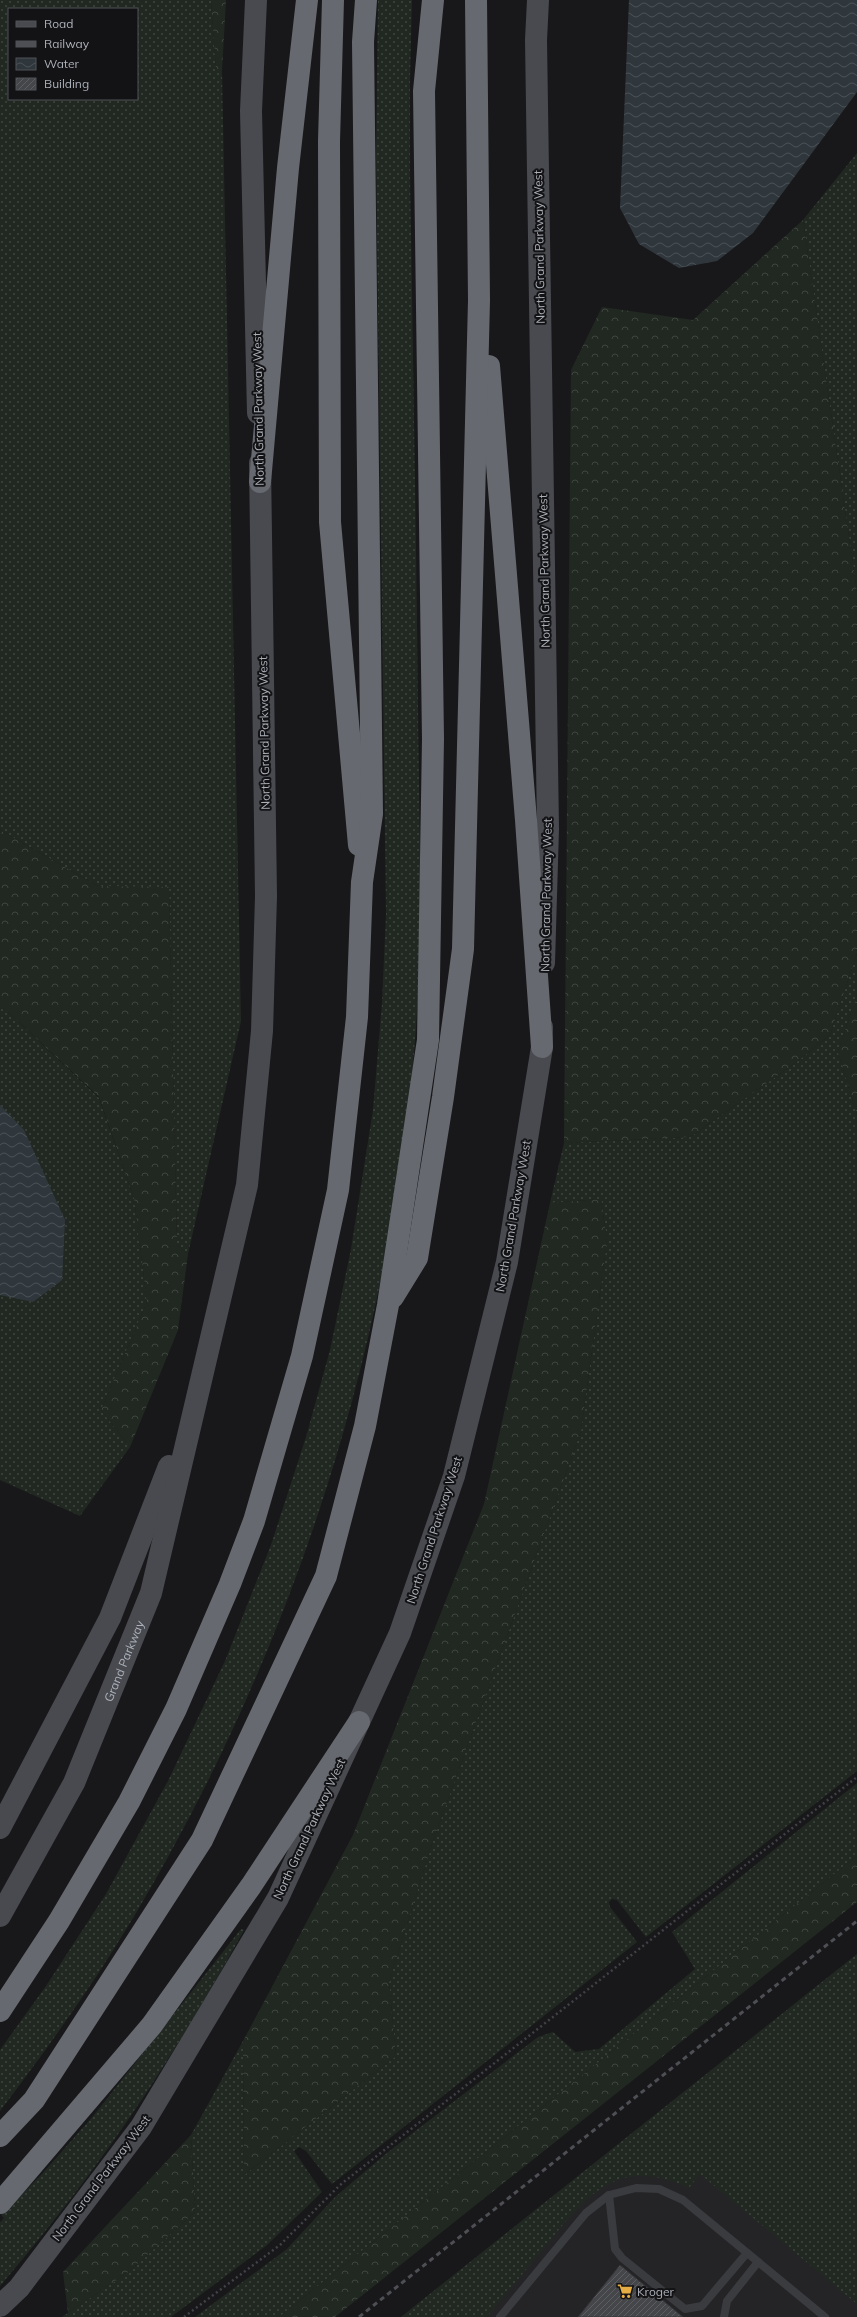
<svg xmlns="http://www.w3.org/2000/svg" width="857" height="2317" viewBox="0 0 857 2317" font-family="Mulish,sans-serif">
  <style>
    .built { fill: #242427 }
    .grass { fill: url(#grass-dots); fill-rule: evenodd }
    .forest { fill: url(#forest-crowns) }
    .water { fill: url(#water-waves) }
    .building { fill: url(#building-hatch); stroke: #333336 }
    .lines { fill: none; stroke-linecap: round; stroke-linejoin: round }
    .path { stroke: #404146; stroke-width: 2.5; stroke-dasharray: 2 3; stroke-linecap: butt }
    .service { stroke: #3a3b3f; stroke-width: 8 }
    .secondary { stroke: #484a4f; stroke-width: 22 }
    .motorway { stroke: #666970; stroke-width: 22 }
    .rail { stroke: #4d4f54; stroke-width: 3; stroke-dasharray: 5 4; stroke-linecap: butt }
    .labels { text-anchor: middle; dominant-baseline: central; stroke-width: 4; stroke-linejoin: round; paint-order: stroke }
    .street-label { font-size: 12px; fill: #acb0b9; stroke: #131315 }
    .poi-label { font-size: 12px; fill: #acb0b9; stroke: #131315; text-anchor: start }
  </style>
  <defs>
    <pattern id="grass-dots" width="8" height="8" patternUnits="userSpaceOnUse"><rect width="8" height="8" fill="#212821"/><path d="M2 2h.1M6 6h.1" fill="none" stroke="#3f453f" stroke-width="1.8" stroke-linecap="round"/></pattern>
    <pattern id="forest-crowns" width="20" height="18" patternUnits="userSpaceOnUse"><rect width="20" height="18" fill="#212821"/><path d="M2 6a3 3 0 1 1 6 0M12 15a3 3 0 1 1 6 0" fill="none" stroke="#3f453f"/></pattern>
    <pattern id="water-waves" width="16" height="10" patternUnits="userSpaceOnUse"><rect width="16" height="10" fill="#2f373d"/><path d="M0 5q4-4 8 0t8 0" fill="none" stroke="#4a5157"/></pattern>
    <pattern id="building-hatch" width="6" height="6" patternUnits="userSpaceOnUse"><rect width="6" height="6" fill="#45464a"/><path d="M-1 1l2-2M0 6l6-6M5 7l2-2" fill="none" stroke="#5d5e62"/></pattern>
  </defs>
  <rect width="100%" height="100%" fill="#18181a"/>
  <path class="built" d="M816 1987 857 2021V2317H401Z"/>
  <g class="grass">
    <path d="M0 0H211L216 71H222L241 1021 188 1254 177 1245 169 888 98 886 0 830ZM9 9H137V99H9Z"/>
    <path d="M378 0H412L410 79V176C413 353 416 530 418 706 419 822 424 938 414 1053 387 1358 290 1655 133 1918 93 1985 47 2049 0 2111V2050L46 1986 106 1894 168 1781 225 1661 271 1545 306 1437 330 1350 351 1249 373 1110 382 1003 386 914 376 154Z"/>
    <path d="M857 153V592L803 220Z"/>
    <path d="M857 953V995L838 1052 857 1115V1771L646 1937 617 1900 612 1899 609 1902 610 1907 637 1942 332 2184 306 2151 299 2147 294 2151 322 2192 267 2245 171 2317H62L127 2273 195 2212 191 2135 243 2041 244 2175 396 2056 389 1982 433 1841 581 1431 607 1241 601 1199 550 1203 564 1143 690 1137 794 1064 830 1035Z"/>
    <path d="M0 1008 7 1011 99 1098 134 1198 147 1302 101 1410 130 1447 80 1516 0 1480Z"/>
    <path d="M857 1783V1856L279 2317H195L287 2249 335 2197 388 2152 538 2037 553 2032 575 2052 599 2049 695 1969 672 1932Z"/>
    <path d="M241 1929 244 1930C173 2060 97 2173 0 2286V2222L4 2218 1 2215 42 2174 94 2115Z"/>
    <path d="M857 1954V2304L700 2174 689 2188C618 2156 589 2193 547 2244 527 2268 507 2293 487 2317H401Z"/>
  </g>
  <g class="forest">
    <path d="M211 0H226L222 71H216Z"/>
    <path d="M803 220 857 592V953L830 1035 794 1064 690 1137 564 1143 571 370 602 307 693 320Z"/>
    <path d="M0 830 98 886 169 887 177 1245 188 1254 178 1330 130 1447 101 1410 147 1302 134 1198 99 1097 7 1011 0 1008Z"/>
    <path d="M857 995V1115L838 1052Z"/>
    <path d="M601 1199 607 1241 581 1431 433 1841 389 1982 396 2056 244 2175 243 2041 353 1835 484 1504 550 1203Z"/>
    <path d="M857 1856V1902L335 2317H279Z"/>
    <path d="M191 2135 195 2212 127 2273 68 2313 63 2272Z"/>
  </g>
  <g class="water">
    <path d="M629 0H857V92L753 233 717 261 679 268 639 244 620 208Z"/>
    <path d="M0 1105 24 1130 65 1220 62 1280 33 1302 0 1295Z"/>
  </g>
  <path class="building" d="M620 2265 683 2317H578Z"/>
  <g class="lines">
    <path class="path" d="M184 2317 280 2245 340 2185 857 1777"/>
    <g class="service">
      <path d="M609 2195 615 2249 622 2258 685 2309 702 2306 747 2253"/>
      <path d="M500 2317 586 2213 609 2195 636 2188 659 2189 683 2200 825 2317"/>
      <path d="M724 2317 727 2301 758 2262"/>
    </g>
    <g class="secondary">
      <path d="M256 0 251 111 258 413"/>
      <path d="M538 0 536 40 548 829 544 963"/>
      <path d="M0 1828 110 1618 169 1466"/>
      <path id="s1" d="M0 1916 74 1783 151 1593 247 1185 262 1031 266 896 260 463"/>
      <path d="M0 2306 19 2288 141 2127 278 1898 400 1633 454 1476 507 1262 542 1047V1027"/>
    </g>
    <g class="motorway">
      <path d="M333 0 329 141 330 522 359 845"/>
      <path d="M489 366 526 820 542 1047"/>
      <path d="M260 482 288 168 307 0"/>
      <path d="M393 1297 417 1258 443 1097 463 949 479 300 476 0"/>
      <path d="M0 2011 59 1921 129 1802 176 1709 230 1584 254 1521 302 1356 338 1190 357 1017 362 882 372 814 363 42 366 0"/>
      <path d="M0 2136 34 2100 202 1840 326 1576 365 1426 388 1305 428 1040 433 739 424 91 433 0"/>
      <path d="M0 2203 152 2025 251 1886 359 1722"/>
    </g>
    <path class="rail" d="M359 2317 857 1921"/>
  </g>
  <defs>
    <g id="supermarket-bare" transform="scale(1.2)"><path d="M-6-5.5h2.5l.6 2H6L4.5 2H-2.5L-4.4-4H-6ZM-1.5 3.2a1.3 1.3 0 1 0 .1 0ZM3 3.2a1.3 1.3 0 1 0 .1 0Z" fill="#e5ae45" stroke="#131315" stroke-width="2.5" paint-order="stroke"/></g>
  </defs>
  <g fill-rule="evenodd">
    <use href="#supermarket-bare" x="625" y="2291"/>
  </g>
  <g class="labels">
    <g class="street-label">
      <text transform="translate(539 247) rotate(-91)">North Grand Parkway West</text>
      <text transform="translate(258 409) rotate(-91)">North Grand Parkway West</text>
      <text transform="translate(544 571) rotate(-91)">North Grand Parkway West</text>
      <text transform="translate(264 733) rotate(-91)">North Grand Parkway West</text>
      <text transform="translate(546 895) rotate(-89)">North Grand Parkway West</text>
      <text transform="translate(513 1216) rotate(-80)">North Grand Parkway West</text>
      <text transform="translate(434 1530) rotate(-72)">North Grand Parkway West</text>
      <text stroke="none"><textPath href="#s1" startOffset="284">Grand Parkway</textPath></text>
      <text transform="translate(309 1829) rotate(-65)">North Grand Parkway West</text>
      <text transform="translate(101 2178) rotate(-53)">North Grand Parkway West</text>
    </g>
    <g class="poi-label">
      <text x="637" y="2291">Kroger</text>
    </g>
  </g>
  <rect x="8" y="8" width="130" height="92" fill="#131315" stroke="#505257"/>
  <rect x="16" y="21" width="20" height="6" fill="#484a4f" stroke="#505257"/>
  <text x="44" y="28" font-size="12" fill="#acb0b9">Road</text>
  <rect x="16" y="41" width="20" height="6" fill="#4d4f54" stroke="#505257"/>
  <text x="44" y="48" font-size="12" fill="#acb0b9">Railway</text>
  <rect x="16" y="58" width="20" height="12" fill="url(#water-waves)" stroke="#505257"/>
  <text x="44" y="68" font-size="12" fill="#acb0b9">Water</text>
  <rect x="16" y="78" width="20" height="12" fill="url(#building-hatch)" stroke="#505257"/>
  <text x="44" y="88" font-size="12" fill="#acb0b9">Building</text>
</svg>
